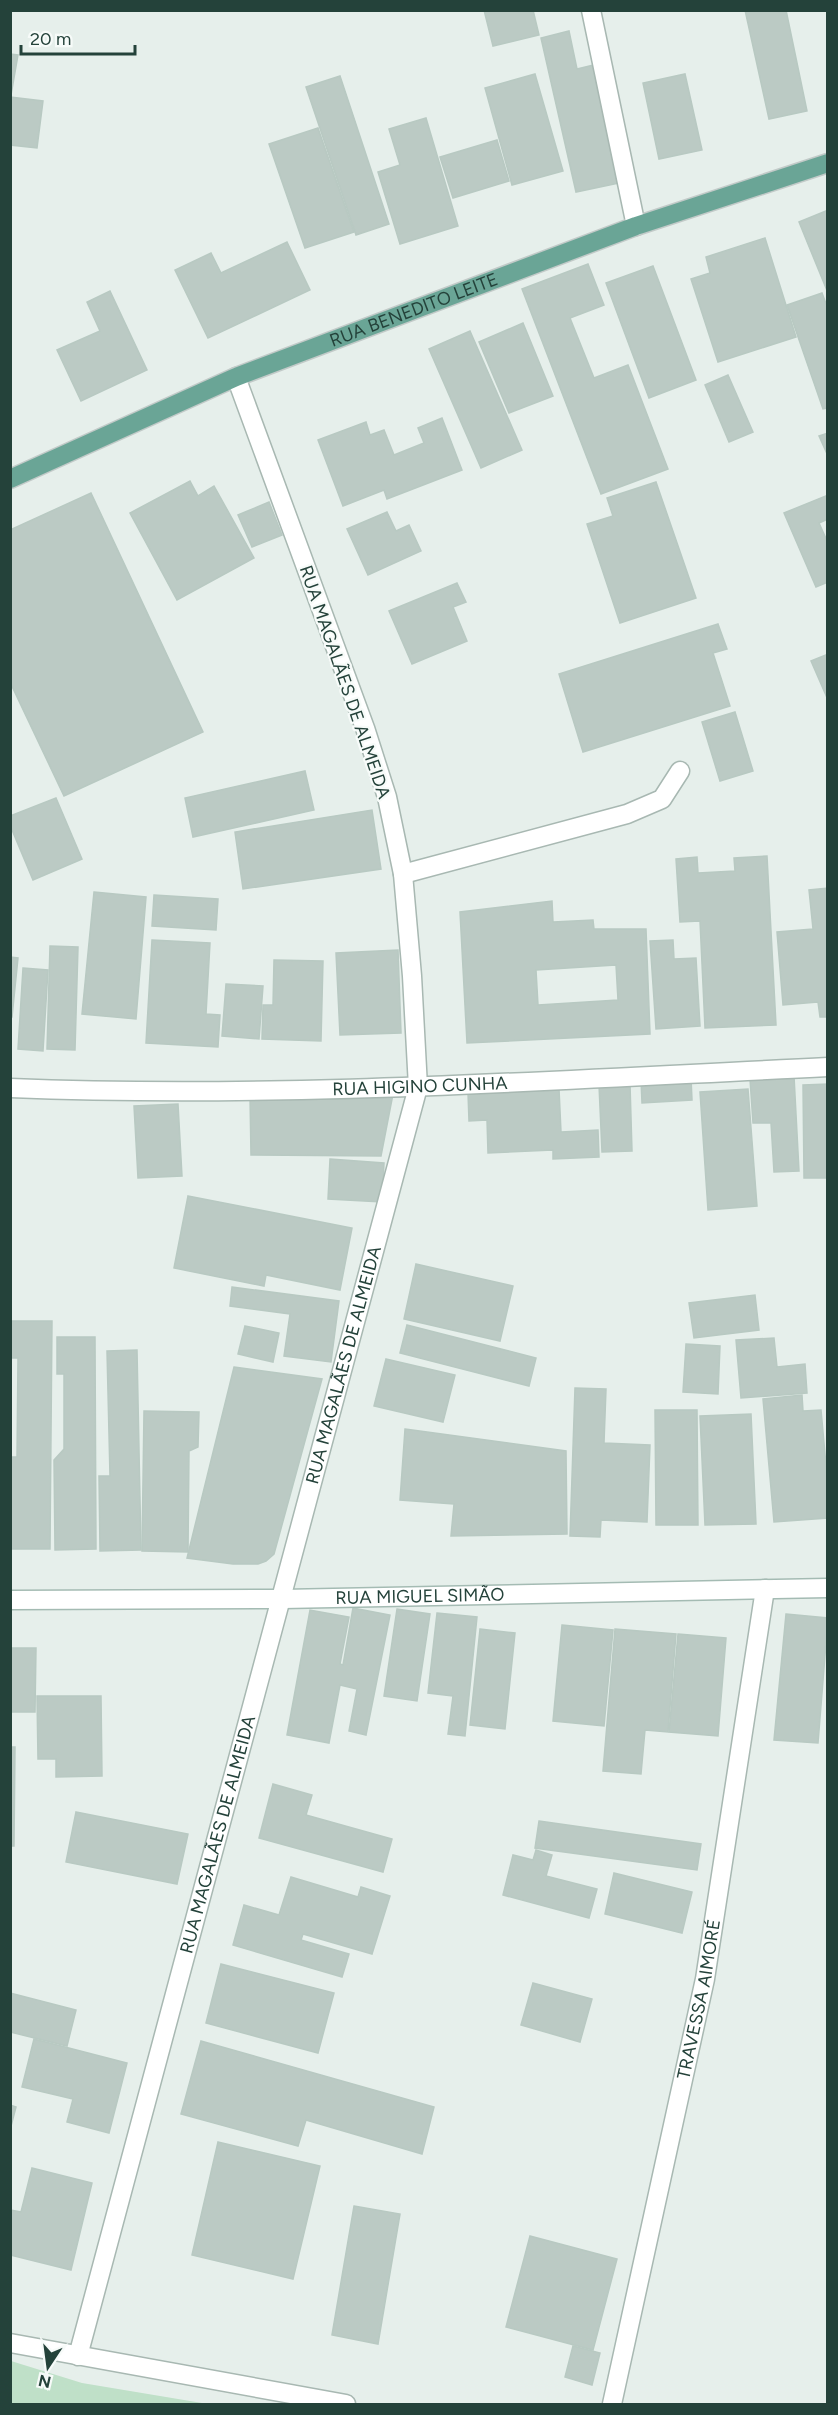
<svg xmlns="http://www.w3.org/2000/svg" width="838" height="2415" viewBox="0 0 838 2415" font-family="Figtree,sans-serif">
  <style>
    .green { fill: #bfe0c8 }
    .building { fill: #bbcac4; stroke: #b8c9c2; stroke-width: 1.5; fill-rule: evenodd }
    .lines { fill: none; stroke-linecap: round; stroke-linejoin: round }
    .service-casing { stroke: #a8b8b2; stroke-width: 21 }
    .minor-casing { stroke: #a8b8b2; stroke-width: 21 }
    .tertiary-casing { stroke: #a8b8b2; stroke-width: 21 }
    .secondary-casing { stroke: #a4bbb3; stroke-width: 21 }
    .primary-casing { stroke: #c2cac8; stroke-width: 21 }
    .service { stroke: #fff; stroke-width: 18 }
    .minor { stroke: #fff; stroke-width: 18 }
    .tertiary { stroke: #fff; stroke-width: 18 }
    .secondary { stroke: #fff; stroke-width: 18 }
    .primary { stroke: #6aa596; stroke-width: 18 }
    .labels { text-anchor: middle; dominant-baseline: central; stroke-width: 4.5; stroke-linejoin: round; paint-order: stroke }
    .street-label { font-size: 18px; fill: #24423a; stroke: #f7fbf9 }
  </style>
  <rect width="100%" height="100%" fill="#e6efeb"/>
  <path class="green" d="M11 2361 82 2383 208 2404H11Z"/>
  <g class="building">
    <path d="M484 10H533L539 35 493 46Z"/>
    <path d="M745 10H786L807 111 769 119Z"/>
    <path d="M569 31 577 69 598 64 624 182 576 192 541 38Z"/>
    <path d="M10 54 18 55 11 95H10Z"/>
    <path d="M535 74 563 171 512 185 485 88Z"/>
    <path d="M685 74 702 150 659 159 643 83Z"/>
    <path d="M340 76 389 224 356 235 306 87Z"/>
    <path d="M10 97 43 101 37 148 10 145Z"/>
    <path d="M426 118 458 226 400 244 378 172 400 165 389 129Z"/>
    <path d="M318 128 354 232 305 248 269 144Z"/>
    <path d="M497 140 509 181 453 198 440 157Z"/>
    <path d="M828 210V293L799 222Z"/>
    <path d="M765 238 796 337 718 362 691 279 710 273 706 257Z"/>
    <path d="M287 242 310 290 208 338 175 270 211 253 221 273Z"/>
    <path d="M588 264 604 305 570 318 594 378 628 365 668 469 601 494 522 289Z"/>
    <path d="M653 266 696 380 649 398 606 283Z"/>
    <path d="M110 291 147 370 81 401 57 350 100 331 87 302Z"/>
    <path d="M822 293 828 309V408L823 409 787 305Z"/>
    <path d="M523 323 553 396 509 413 479 342Z"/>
    <path d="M470 331 522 450 481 468 429 349Z"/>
    <path d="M728 375 753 432 729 442 705 385Z"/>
    <path d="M442 418 462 470 387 499 384 490 343 506 318 440 366 422 370 435 384 430 394 455 424 443 418 428Z"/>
    <path d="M828 433V456L819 436Z"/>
    <path d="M190 481 198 496 214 486 254 558 177 600 130 513Z"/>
    <path d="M656 482 696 598 620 623 587 524 613 516 607 498Z"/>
    <path d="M91 493 203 732 64 796 10 682V530Z"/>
    <path d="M828 495V519L819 523 828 543V582L816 587 784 513Z"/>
    <path d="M269 502 282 535 252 547 238 515Z"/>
    <path d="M387 512 396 531 409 525 421 551 368 575 347 529Z"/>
    <path d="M457 583 466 602 453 607 467 641 412 664 389 611Z"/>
    <path d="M718 624 727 649 713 653 730 706 583 752 559 674Z"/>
    <path d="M828 654V700L811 661Z"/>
    <path d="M735 712 753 771 720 781 702 722Z"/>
    <path d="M305 771 314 810 193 837 185 798Z"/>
    <path d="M56 798 82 859 33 880 10 825V816Z"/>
    <path d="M372 810 381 869 243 889 235 832Z"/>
    <path d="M767 856 776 1025 705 1028 700 921 680 922 676 859 697 857 698 873 735 871 734 858Z"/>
    <path d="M828 888V1017H820L818 1002 783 1005 777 932 813 929 809 890Z"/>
    <path d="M94 892 146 897 136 1019 82 1014Z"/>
    <path d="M154 895 218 899 216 930 152 926Z"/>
    <path d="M552 901 553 922 593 920 594 929H646L650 1034 467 1043 460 912ZM616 965 618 1000 538 1005 536 970Z"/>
    <path d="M152 940 210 943 206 1014 220 1015 218 1047 146 1043Z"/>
    <path d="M673 940 674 959 696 958 700 1026 656 1029 650 941Z"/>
    <path d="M50 946 78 947 75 1050 47 1049Z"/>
    <path d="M398 950 401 1033 340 1035 336 953Z"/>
    <path d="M10 957 18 958 12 1017H10Z"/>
    <path d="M274 960 323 961 321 1041 262 1039 263 1005H273Z"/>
    <path d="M23 968 48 970 43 1051 18 1049Z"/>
    <path d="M226 984 263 986 259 1039 222 1036Z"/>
    <path d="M794 1076 799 1171 774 1172 771 1123H753L750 1079Z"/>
    <path d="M691 1078 692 1100 642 1103 641 1080Z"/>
    <path d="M630 1084 632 1151 602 1152 599 1085Z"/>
    <path d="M828 1084V1178H804L803 1085Z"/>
    <path d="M559 1089 561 1132 598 1130 599 1157 553 1159V1150L488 1153 487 1120 469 1121 468 1093Z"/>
    <path d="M748 1089 757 1206 708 1210 700 1092Z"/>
    <path d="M393 1094 381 1156 251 1155 250 1096Z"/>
    <path d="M178 1104 182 1176 138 1178 134 1106Z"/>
    <path d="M330 1159 384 1163 382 1202 328 1199Z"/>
    <path d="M188 1196 352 1228 340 1290 266 1275 264 1286 174 1268Z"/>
    <path d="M416 1264 513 1286 500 1341 404 1319Z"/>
    <path d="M232 1287 339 1301 331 1362 284 1356 290 1314 230 1306Z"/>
    <path d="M755 1295 759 1330 694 1338 689 1303Z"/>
    <path d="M10 1321H52L50 1549H10V1457H17L18 1358H10Z"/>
    <path d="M407 1325 536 1358 529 1386 400 1353Z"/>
    <path d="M245 1326 279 1333 273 1362 238 1354Z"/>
    <path d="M57 1337H95L96 1549 55 1550 54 1460 64 1449V1374H57Z"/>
    <path d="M774 1338 777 1367 805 1364 807 1393 741 1398 736 1340Z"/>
    <path d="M686 1344 720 1346 718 1394 683 1392Z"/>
    <path d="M137 1350 141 1550 100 1551 99 1476H110L107 1351Z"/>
    <path d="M386 1359 455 1375 443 1422 374 1406Z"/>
    <path d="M234 1367 322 1379 274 1554 266 1561 258 1564H233L187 1558Z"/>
    <path d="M575 1388 606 1389 604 1443 650 1445 647 1522 601 1520 600 1537 570 1536Z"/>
    <path d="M802 1395 803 1411 821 1410 828 1487V1518L774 1522 763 1399Z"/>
    <path d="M655 1410H697L698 1525H656Z"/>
    <path d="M144 1411 199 1412 198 1447 189 1451 188 1552 142 1551Z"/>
    <path d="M751 1414 756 1524 705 1525 700 1416Z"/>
    <path d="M405 1429 566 1451 567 1534 451 1536 454 1504 400 1500Z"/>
    <path d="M353 1608 390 1615 366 1735 349 1731 357 1689 340 1685 329 1743 287 1735 310 1610 349 1617 340 1664 343 1665Z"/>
    <path d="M397 1609 430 1614 417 1701 384 1696Z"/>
    <path d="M437 1613 477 1617 465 1736 448 1734 453 1696 428 1693Z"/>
    <path d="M786 1614 828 1618 818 1743 774 1740Z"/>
    <path d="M562 1625 613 1630 604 1726 553 1721Z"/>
    <path d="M480 1629 515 1633 505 1729 470 1725Z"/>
    <path d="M615 1629 676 1634 668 1732 645 1730 641 1774 603 1771Z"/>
    <path d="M678 1634 726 1638 718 1736 669 1732Z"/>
    <path d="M10 1648H36L35 1712H10Z"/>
    <path d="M37 1696H101L102 1776 56 1777V1759H38Z"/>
    <path d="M10 1747H15L14 1846H10Z"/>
    <path d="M273 1784 312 1795 306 1815 392 1839 383 1872 259 1838Z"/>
    <path d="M76 1812 188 1834 177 1884 66 1862Z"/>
    <path d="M539 1821 701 1844 697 1870 535 1848Z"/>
    <path d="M536 1850 552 1855 546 1876 597 1889 589 1918 503 1895 513 1855 533 1860Z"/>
    <path d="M614 1873 692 1892 682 1933 605 1914Z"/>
    <path d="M291 1877 358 1897 361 1887 390 1896 372 1954 303 1934 301 1940 349 1954 342 1977 233 1945 244 1905 279 1915Z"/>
    <path d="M221 1964 334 1993 318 2053 206 2023Z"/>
    <path d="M533 1983 592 1999 580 2042 521 2025Z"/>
    <path d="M10 1993 76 2010 67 2046 10 2032Z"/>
    <path d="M34 2039 127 2063 109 2133 67 2122 73 2099 22 2087Z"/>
    <path d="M201 2041 434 2107 422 2154 306 2120 298 2146 181 2114Z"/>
    <path d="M10 2105 16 2107 10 2130Z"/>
    <path d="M218 2142 320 2166 293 2279 192 2255Z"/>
    <path d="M32 2168 92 2183 71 2270 10 2255V2210L21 2212Z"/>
    <path d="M354 2206 400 2214 378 2344 332 2335Z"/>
    <path d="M530 2236 617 2259 593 2350 506 2327Z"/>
    <path d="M573 2346 600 2353 592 2385 565 2377Z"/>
  </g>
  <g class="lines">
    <g class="service-casing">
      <path id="service" d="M403 874 627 814 662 799 680 771"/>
    </g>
    <g class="minor-casing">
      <g id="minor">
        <path d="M591 10 636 226"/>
        <path id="s1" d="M10 1088C283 1099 555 1080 828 1067"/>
        <path id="s2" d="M612 2404 705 1979 765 1589"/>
      </g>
    </g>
    <g class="tertiary-casing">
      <g id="tertiary">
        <path d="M10 2343 346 2404"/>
        <path id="s3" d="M78 2356 418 1087 412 976 403 874 387 797 365 728 236 377"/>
      </g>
    </g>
    <g class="secondary-casing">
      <g id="secondary">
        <path id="s4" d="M10 1600 283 1599 828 1588"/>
      </g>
    </g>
    <g class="primary-casing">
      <g id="primary">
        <path id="s5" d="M10 479 236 377 636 226 828 163"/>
      </g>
    </g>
    <use href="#service" class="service"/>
    <use href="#minor" class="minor"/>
    <use href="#tertiary" class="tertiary"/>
    <use href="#secondary" class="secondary"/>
    <use href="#primary" class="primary"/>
  </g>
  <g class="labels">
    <g class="street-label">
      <text stroke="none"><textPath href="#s5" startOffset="438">RUA BENEDITO LEITE</textPath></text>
      <text transform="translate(345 682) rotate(71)">RUA MAGALÃES DE ALMEIDA</text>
      <text stroke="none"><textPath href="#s1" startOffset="410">RUA HIGINO CUNHA</textPath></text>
      <text stroke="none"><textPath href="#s3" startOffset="1026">RUA MAGALÃES DE ALMEIDA</textPath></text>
      <text stroke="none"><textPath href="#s4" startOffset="410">RUA MIGUEL SIMÃO</textPath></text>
      <text stroke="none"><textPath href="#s3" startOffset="540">RUA MAGALÃES DE ALMEIDA</textPath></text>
      <text stroke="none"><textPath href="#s2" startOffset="414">TRAVESSA AIMORÉ</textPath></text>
    </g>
  </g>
  <rect width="838" height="2415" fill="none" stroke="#24423a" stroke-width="24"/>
  <g transform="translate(48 2367) rotate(193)" stroke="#f7fbf9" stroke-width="4.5" paint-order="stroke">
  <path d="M0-4.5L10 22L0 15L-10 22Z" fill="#24423a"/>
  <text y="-9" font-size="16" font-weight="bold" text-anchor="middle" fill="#24423a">N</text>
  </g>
  <path d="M21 45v9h114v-9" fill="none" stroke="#24423a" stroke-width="3"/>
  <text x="30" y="45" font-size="18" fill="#24423a" stroke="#f7fbf9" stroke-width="4.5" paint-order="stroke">20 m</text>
</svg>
